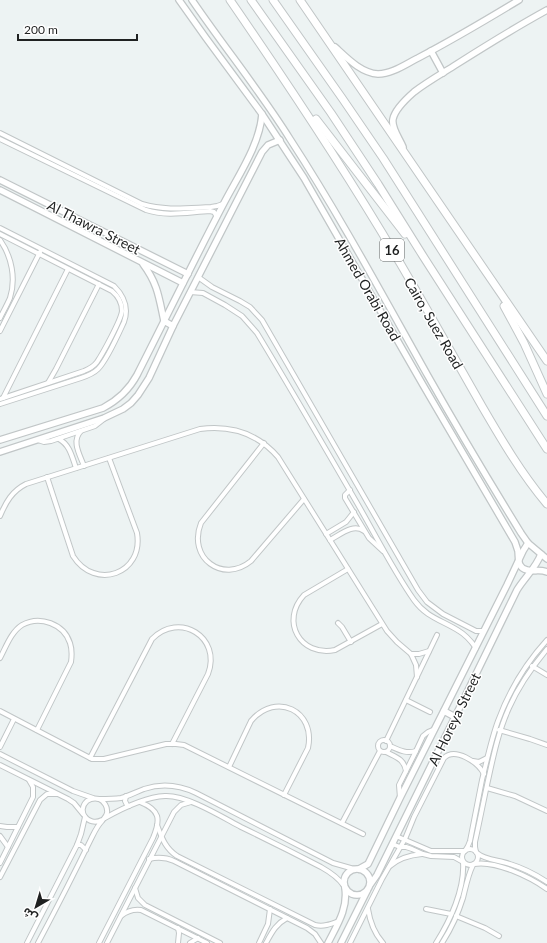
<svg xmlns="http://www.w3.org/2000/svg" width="547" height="943" viewBox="0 0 547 943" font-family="Lato,'Noto Sans Arabic',sans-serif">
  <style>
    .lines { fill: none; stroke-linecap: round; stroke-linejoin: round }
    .street-casing { stroke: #c1c6c7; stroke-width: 6 }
    .secondary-casing { stroke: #c1c6c7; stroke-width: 8 }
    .highway-casing { stroke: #c1c6c7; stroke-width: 9 }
    .street { stroke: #fff; stroke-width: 4 }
    .secondary { stroke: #fff; stroke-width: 5.5 }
    .highway { stroke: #fff; stroke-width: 7 }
    .labels { text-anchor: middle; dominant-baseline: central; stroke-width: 3; stroke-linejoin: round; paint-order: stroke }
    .shield { fill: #fff; stroke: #626464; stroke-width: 1 }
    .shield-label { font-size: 13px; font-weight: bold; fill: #1f2121 }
    .street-label { font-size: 14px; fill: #1f2121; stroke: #fff }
  </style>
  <rect width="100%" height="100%" fill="#edf3f3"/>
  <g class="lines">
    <g class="street-casing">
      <g id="street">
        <path d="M0 133 142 204C166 211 187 208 211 207L217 206 223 204"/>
        <path d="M0 139 146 210C167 217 189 212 210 211L214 212 217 217"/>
        <path d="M0 228 114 286C125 297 129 308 124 322 118 335 107 360 98 369 93 374 87 376 81 378L0 404"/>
        <path d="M0 234 112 291C118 296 122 303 122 311 121 320 103 353 97 362 94 366 89 369 84 371L0 399"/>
        <path d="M0 240C12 257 16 279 10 298 7 305 3 312 0 318"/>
        <path d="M198 277 212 287 240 301 250 307 262 320 418 590 427 602 443 614 476 631H484"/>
        <path d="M190 292 203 293 225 305 242 316 257 333C291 389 324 446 357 503 376 536 393 570 414 600 427 618 442 620 459 631 466 635 471 641 476 648"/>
        <path d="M0 331 40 252"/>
        <path d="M48 383 56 369 99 284"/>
        <path d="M3 398 68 269"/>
        <path d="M81 431C71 441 80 455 84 466"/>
        <path d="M59 439C70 445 72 457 76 468"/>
        <path d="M38 440 44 442 51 441 95 426 104 419"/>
        <path d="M264 443 201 523C187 558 223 584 251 561L304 499"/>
        <path d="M47 477 73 556C95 591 144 574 137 533L109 458"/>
        <path d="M350 490 345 495V498L369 538 383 551"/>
        <path d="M0 516C6 502 12 491 26 484L200 429C231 425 258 434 278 457L387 631 397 642 411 654 416 665 417 677"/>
        <path d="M326 534 346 522 354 512"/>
        <path d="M330 540C340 535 353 523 364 531"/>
        <path d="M348 569 304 595C280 621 300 657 335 650L382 624"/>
        <path d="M338 623 342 627 351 642"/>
        <path d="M411 654H419L429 651"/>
        <path d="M0 658C6 647 11 632 22 625 40 615 64 624 70 643 72 649 72 655 71 662L37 730"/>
        <path d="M532 666 547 675"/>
        <path d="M406 700 430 712"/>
        <path d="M0 711 92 759H104L166 744H176L184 745 363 834"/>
        <path d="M499 730 530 739 547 745"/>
        <circle cx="384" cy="746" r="6"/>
        <path d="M386 741 437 635"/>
        <path d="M390 746C399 750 406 754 416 751"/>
        <path d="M0 747 14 719"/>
        <path d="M386 752C396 757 404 759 406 771"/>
        <path d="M0 754 73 791 93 798"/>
        <path d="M90 758 152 639C179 611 222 637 208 674L172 744"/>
        <path d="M473 761 479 762 487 758"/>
        <path d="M0 765 68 799 74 803 83 814"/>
        <path d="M229 767 251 721C276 691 316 711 308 748L284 795"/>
        <path d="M487 788 515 796 547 811"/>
        <path d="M126 796 125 801 127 805 129 806"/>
        <path d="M400 798 399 785 416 751 423 736 428 732 435 729"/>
        <path d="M99 799C106 799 113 799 121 798 129 796 136 792 144 789 162 783 179 785 196 793L333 863 354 869"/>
        <path d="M105 818C121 809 146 797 165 796 187 795 222 817 241 827 268 840 294 853 321 867 330 872 338 877 344 886"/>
        <path d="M342 823 380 751"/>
        <path d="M157 825C162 838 165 848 177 856L315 925C324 927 331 924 339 921"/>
        <path d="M0 826 7 827H18"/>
        <path d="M0 836 8 847"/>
        <path d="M396 836 431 851H464"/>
        <path d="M392 844 400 847H406L412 849 423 854 431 856 454 857 463 862"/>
        <path d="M77 845H81L86 850"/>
        <circle cx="470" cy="857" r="8"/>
        <path d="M465 851 468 846 470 841C474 821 478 801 482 780 487 760 491 740 498 721 509 691 526 663 547 640"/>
        <path d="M476 852 475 847V842C480 820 484 798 489 776 494 753 499 730 509 708 518 687 532 667 547 649"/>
        <path d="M477 853C485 860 499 860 510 864 523 868 535 874 547 882"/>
        <path d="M149 859C158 857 165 857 174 861L307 928 315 934 321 943"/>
        <path d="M0 863 33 797V787L29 780"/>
        <path d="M474 864C495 860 530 877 547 889"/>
        <path d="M390 866C399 858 411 855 422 854"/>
        <path d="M0 877 40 800 47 794H57"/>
        <path d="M135 888 138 898 145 905 220 943"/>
        <path d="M368 909C370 922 374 933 383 943"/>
        <path d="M426 909 451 914"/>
        <path d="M121 916C127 911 133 909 141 910L207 943"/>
        <path d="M456 916 485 928 499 936"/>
        <path d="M27 943 77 845 81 834 85 817"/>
        <path d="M38 943C56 909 74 874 91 839 94 833 97 826 102 821 104 818 106 817 107 813 108 807 104 801 99 799 95 798 90 799 87 801 76 811 88 827 102 820"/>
        <path d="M99 943 153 838C161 819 160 810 140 802"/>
        <path d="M107 943 174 812 181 805 191 802"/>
        <path d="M178 943 179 933 178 928"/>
        <path d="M190 943 198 938"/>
        <path d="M259 943 268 924 270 909"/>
        <path d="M266 943C272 932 276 924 287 918"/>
        <path d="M350 943 382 879 405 839 414 817 444 758C455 747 478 762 484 774"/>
        <path d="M436 943C450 921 465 889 463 862"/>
        <path d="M442 943C451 929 458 914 463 898 466 886 468 875 473 865"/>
      </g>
    </g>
    <g class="secondary-casing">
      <g id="secondary">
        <path d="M179 0 206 38 262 114 304 178 423 385 515 542C516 545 517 548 518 551 519 559 517 568 527 570 534 572 539 569 547 572"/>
        <path d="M192 0C224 47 260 91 290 139 340 216 383 296 428 376 458 429 489 481 521 533L528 543 547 559"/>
        <path d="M335 47C347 58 361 73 378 74 392 74 406 64 418 58 452 40 486 20 519 0"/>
        <path d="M431 51 443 73"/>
        <path d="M403 147C400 139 391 128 393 119 395 109 406 99 414 92 427 82 443 73 457 64 487 45 516 27 547 10"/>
        <path d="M0 180 188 274"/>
        <path d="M0 190 183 283"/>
        <path d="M143 264C158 284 159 298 164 321L173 326"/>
        <path d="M0 440 103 408C118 400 129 390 137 375 166 318 194 260 224 203 238 176 260 144 262 114"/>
        <path d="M0 452 104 418 123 409 131 403 138 395 149 378 173 326 262 152 268 145 280 140"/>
        <path d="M444 711 455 717"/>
        <circle cx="357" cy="882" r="13"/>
        <path d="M359 869 368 864 370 860 400 798 507 585 523 551 528 543"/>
        <path d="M370 885 377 875 455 717 517 590C524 578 536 568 541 554"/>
        <path d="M328 943C337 925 348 909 345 888"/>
        <path d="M341 943 367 891"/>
      </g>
    </g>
    <g class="highway-casing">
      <g id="highway">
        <path d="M230 0C292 90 352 180 407 275 431 316 455 359 479 401 500 437 520 472 547 504"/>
        <path d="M251 0 331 113 378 184 423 256 547 449"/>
        <path d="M273 0 342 98 383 158 547 416"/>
        <path d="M300 0 547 361"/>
        <path d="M316 119 405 234"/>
        <path d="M504 306 524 343 547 394"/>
      </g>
    </g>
    <use href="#street" class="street"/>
    <use href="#secondary" class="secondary"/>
    <use href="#highway" class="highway"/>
  </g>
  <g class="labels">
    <rect class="shield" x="380" y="239" width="24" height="22" rx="3"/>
    <g class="shield-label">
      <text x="392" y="250">16</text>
    </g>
    <g class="street-label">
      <text transform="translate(94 227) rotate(27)">Al Thawra Street</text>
      <text transform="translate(368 289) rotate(60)">Ahmed Orabi Road</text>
      <text transform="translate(434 323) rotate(60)">Cairo, Suez Road</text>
      <text transform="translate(454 719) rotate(-64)">Al Horeya Street</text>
    </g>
  </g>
  <g transform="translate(36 907) rotate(218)" stroke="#ffffff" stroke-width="3" paint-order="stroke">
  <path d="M0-3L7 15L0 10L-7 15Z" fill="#1f2121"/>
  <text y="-6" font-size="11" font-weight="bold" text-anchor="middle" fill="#1f2121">ش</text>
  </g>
  <path d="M18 34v6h119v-6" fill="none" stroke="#1f2121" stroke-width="2"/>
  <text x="24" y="34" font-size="12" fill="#1f2121" stroke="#ffffff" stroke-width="3" paint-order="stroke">200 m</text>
</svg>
